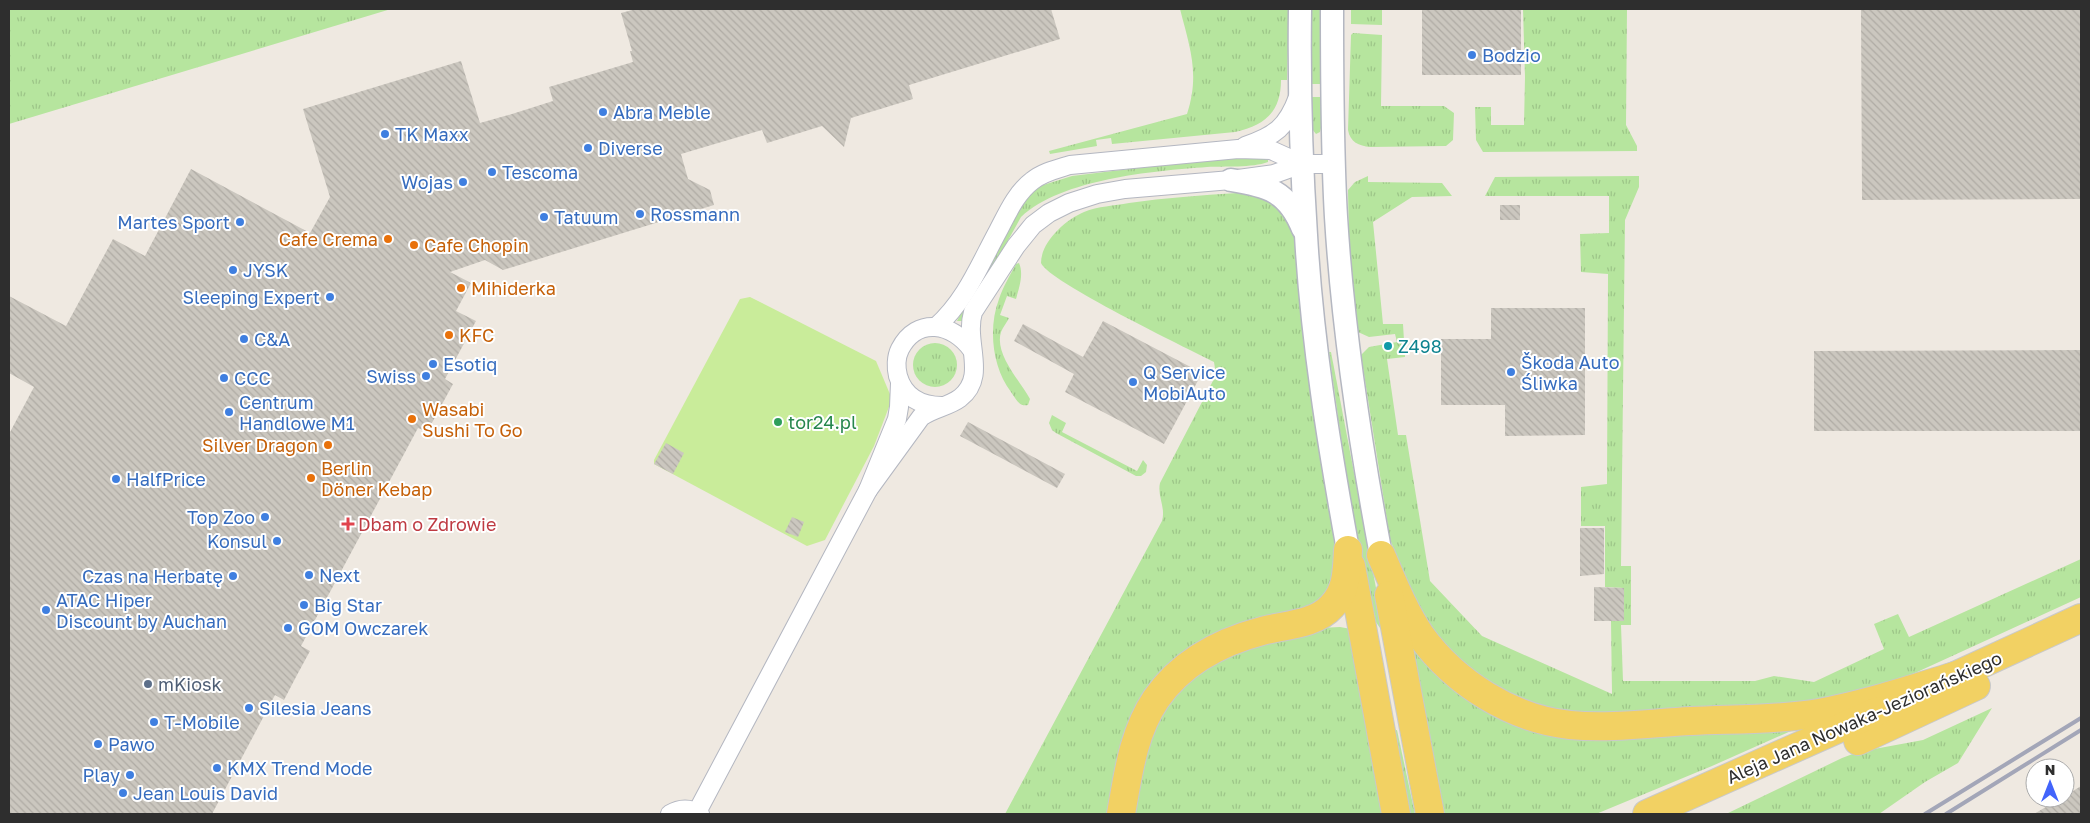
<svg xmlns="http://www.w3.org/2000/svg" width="2090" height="823" viewBox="0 0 2090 823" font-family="'Golos Text',sans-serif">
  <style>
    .grass { fill: url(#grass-tufts) }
    .pitch { fill: #c9ec9a }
    .building { fill: url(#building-back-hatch) }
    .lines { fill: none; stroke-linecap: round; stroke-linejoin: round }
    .minor-casing { stroke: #b4b7c1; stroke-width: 20 }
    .tertiary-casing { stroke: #b4b7c1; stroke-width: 25 }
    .primary-casing { stroke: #c9c9c9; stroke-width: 30 }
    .minor { stroke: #fff; stroke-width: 18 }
    .tertiary { stroke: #fff; stroke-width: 22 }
    .primary { stroke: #f2d163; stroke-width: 28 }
    .rail { stroke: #a3a6b8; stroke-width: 4 }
    .shop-dot { fill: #3f7fe0; stroke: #fff; stroke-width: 2 }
    .food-dot { fill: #e8710a; stroke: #fff; stroke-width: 2 }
    .culture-dot { fill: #0f9aa8; stroke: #fff; stroke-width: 2 }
    .leisure-dot { fill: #2e9e5b; stroke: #fff; stroke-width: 2 }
    .health-dot { fill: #e0444e; stroke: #fff; stroke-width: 2 }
    .service-dot { fill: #5c6f8a; stroke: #fff; stroke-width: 2 }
    .labels { text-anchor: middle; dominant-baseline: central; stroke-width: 4; stroke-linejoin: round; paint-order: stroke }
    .shop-label { font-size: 18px; fill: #366cbe; stroke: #fff; text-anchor: start }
    .food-label { font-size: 18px; fill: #c56008; stroke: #fff; text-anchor: start }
    .culture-label { font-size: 18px; fill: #0d838f; stroke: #fff; text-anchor: start }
    .leisure-label { font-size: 18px; fill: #27864d; stroke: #fff; text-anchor: start }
    .health-label { font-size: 18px; fill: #be3a42; stroke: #fff; text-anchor: start }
    .service-label { font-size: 18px; fill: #4e5e75; stroke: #fff; text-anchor: start }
    .street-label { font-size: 18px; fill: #2e2e2e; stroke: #fff }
  </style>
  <defs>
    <pattern id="grass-tufts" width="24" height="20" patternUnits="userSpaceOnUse" patternTransform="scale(1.25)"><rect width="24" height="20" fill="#b6e59e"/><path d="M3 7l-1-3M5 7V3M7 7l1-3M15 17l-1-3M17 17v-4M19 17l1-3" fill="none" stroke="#9dc588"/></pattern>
    <pattern id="building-back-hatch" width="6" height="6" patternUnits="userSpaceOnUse" patternTransform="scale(1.25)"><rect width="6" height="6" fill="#cbc7bf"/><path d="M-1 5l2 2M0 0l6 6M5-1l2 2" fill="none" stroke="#afaba4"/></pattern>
  </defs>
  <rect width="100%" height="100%" fill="#efe9e1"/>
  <g class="grass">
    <path d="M9 9H391L9 124Z"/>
    <path d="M1180 9H1289L1287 80H1281C1281 112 1265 125 1235 132L1112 144 1111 138 1096 140 1097 146 1050 154 1049 151 1187 114C1200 74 1190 48 1180 9Z"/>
    <path d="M1310 9H1321V84H1311Z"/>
    <path d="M1351 9H1382V25L1351 24Z"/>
    <path d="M1523 9H1627L1626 125 1637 146V151L1483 152 1476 140 1475 107H1491V125H1524L1525 77Z"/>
    <path d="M1353 33 1382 35 1381 106H1444L1454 113 1453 140 1446 146 1370 147C1359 146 1350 142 1348 130L1351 35Z"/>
    <path d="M1311 97H1321V128L1320 132 1316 134 1312 129Z"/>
    <path d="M1258 157 1268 160V162C1252 168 1225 166 1207 167 1152 171 1062 179 1021 217L963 321H957L1015 211 1027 197 1040 186 1072 176 1170 164Z"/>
    <path d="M1368 176V182L1442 183 1452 196 1412 197 1373 222 1383 324H1403L1405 357 1387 359 1398 435H1406L1430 581 1482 636 1612 694 1611 621 1624 620V588L1605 587V526H1581V487L1607 484 1608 274 1581 272 1580 234 1609 233V196H1485L1495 177 1639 176V187L1625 220 1621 566H1631V625H1621L1623 681H1755L1774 676 1814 682 1884 649 1874 624 1898 614 1909 637 2081 559V597L1904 678 1833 702 1576 716 1494 691 1429 632 1395 559 1392 547H1393L1390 539 1361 355 1369 347 1397 342 1395 334 1369 337 1358 332 1349 241 1348 190 1355 182Z"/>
    <path d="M1237 193H1250L1274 201 1295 232 1310 392 1338 558 1324 603 1192 650 1112 814H1005L1162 521C1166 507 1157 496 1160 483L1216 375 1214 362C1187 348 1049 282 1041 263 1041 242 1065 220 1084 212 1098 206 1114 206 1129 203 1165 198 1201 195 1237 193Z"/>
    <path d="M1019 263C1024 274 1019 288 1016 299L1007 296 1000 315 1009 318C1007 322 1003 327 1001 332 994 354 1021 382 1030 399L1028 405C1019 407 1016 399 1011 392 992 367 988 328 999 299 1003 287 1010 275 1016 264Z"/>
    <circle cx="935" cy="365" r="22"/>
    <path d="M1329 352H1331L1385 635 1373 618 1347 481Z"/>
    <path d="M1052 415 1066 423 1062 432 1137 471 1143 460 1147 465 1146 472 1141 476H1136L1056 433 1052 430 1049 423Z"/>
    <path d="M1340 627 1351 629 1388 814H1129L1138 761 1170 696 1212 658 1319 628Z"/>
    <path d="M1405 627 1498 711 1800 727 1712 766 1596 814H1440Z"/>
    <path d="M1992 708 1958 763 1925 782 1879 814H1726L1842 758 1858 752 1923 740Z"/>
    <path d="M1397 730 1415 814H1407L1392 731Z"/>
  </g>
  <path class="pitch" d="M750 297 876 361 892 399 874 446 825 540 807 546 654 464V460L740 299Z"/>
  <g class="building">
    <path d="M636 9H1051L1060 39 909 85 913 99 851 118 844 147 822 126 767 143 762 130 681 154 688 179 710 190 714 205 503 270 485 260 450 272 471 283 456 311 476 321 445 379 453 384 427 432 418 428 301 646 310 651 297 675 284 700 275 695 212 814H9V434L34 387 9 373V296L66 326 113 239 145 256 191 169 310 233 330 197 303 109 461 61 480 123 512 114 553 101 549 87 633 62 630 51H632L621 13Z"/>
    <rect x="1422" y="9" width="99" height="66"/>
    <path d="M1861 9H2081V199L1862 200Z"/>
    <rect x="1500" y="205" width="20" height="15"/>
    <path d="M1491 308H1585V435L1505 436V405H1441V339H1491Z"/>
    <path d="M1103 321 1202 373 1164 444 1065 392 1074 374 1014 341 1023 324 1083 357Z"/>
    <path d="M2081 350V431H1814V351Z"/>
    <path d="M968 422 1065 474 1057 488 960 436Z"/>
    <path d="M666 443 684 453 673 474 654 464Z"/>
    <path d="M792 517 804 522 798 537 785 532Z"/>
    <path d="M1580 528H1604V574L1580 576Z"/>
    <path d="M1594 587 1624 588V621H1594Z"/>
    <path d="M2081 786V814H2034L2061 798H2065V796Z"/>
  </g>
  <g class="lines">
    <g class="minor-casing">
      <g id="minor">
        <path d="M1245 146C1275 136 1287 127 1298 97"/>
        <path d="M936 327C966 300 979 266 998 231 1007 214 1016 193 1032 181 1043 172 1057 169 1070 165L1238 149 1271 150 1302 164"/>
        <path d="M942 406C920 406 904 397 898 376 896 368 896 357 900 349 917 316 953 323 972 350"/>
        <path d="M868 490 921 417C933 408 948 407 960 398 988 376 964 343 973 312L1016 246 1033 225 1049 213 1069 203 1097 194 1125 189 1231 180 1274 174 1302 164H1334"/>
        <path d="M697 812 868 490 897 419 899 407 900 383"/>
        <path d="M670 814C680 808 690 808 700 814"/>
      </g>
    </g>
    <g class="tertiary-casing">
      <g id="tertiary">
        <path d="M1300 9C1299 84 1301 160 1306 235 1312 341 1329 446 1348 550"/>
        <path d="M1332 9C1332 78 1332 148 1336 217 1343 331 1360 443 1381 555"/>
        <path d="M1231 180C1268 186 1288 191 1303 229"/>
      </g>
    </g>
    <g class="primary-casing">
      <g id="primary">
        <path d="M1381 555C1393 583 1404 611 1421 636 1455 683 1512 719 1570 725 1610 729 1651 723 1691 721 1733 719 1778 720 1819 713 1867 704 1912 689 1958 675"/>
        <path d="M1351 566 1396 814"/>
        <path d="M1389 595 1430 814"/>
        <path d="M1942 682 2081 618"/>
        <path d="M1858 741 1976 686"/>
        <path d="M1121 814C1128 775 1133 733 1156 699 1181 663 1220 642 1262 631 1284 625 1315 625 1332 606 1347 591 1347 570 1348 550"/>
        <path d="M1647 814 1878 711"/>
      </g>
    </g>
    <use href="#minor" class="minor"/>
    <use href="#tertiary" class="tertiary"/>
    <use href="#primary" class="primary"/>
    <g class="rail">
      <path d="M1925 814 2081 718"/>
      <path d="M1946 814 2081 730"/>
    </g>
  </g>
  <g class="shop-dot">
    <circle cx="1472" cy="55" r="5"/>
    <circle cx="603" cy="112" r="5"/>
    <circle cx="385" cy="134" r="5"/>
    <circle cx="588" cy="148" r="5"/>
    <circle cx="492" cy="172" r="5"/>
    <circle cx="463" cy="182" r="5"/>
    <circle cx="640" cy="214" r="5"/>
    <circle cx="544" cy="217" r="5"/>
    <circle cx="240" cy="222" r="5"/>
    <circle cx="233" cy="270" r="5"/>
    <circle cx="330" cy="297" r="5"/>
    <circle cx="244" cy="339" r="5"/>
    <circle cx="433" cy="364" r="5"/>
    <circle cx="1511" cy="372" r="5"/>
    <circle cx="426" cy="376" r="5"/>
    <circle cx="224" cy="378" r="5"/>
    <circle cx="1133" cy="382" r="5"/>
    <circle cx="229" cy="412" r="5"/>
    <circle cx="116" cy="479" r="5"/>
    <circle cx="265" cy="517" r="5"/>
    <circle cx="277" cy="541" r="5"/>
    <circle cx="309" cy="575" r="5"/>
    <circle cx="233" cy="576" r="5"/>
    <circle cx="304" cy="605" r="5"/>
    <circle cx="46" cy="610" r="5"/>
    <circle cx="288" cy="628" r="5"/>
    <circle cx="249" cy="708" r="5"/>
    <circle cx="154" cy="722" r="5"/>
    <circle cx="98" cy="744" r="5"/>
    <circle cx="217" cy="768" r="5"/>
    <circle cx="130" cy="775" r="5"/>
    <circle cx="123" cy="793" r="5"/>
  </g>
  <g class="food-dot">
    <circle cx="388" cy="239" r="5"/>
    <circle cx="414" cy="245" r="5"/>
    <circle cx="461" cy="288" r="5"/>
    <circle cx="449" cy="335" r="5"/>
    <circle cx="412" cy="419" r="5"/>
    <circle cx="328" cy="445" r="5"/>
    <circle cx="311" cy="478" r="5"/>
  </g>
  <circle class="culture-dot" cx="1388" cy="346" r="5"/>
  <circle class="leisure-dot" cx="778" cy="422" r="5"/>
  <path class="health-dot" d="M345.5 516.5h5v5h5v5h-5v5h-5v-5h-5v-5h5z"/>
  <circle class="service-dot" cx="148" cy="684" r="5"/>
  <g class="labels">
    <g class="shop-label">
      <text x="1482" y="55">Bodzio</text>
      <text x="613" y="112">Abra Meble</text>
      <text x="395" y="134">TK Maxx</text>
      <text x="598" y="148">Diverse</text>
      <text x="502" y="172">Tescoma</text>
      <text x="453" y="182" text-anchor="end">Wojas</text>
      <text x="650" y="214">Rossmann</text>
      <text x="554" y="217">Tatuum</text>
      <text x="230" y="222" text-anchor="end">Martes Sport</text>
      <text x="243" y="270">JYSK</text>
      <text x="320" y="297" text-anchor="end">Sleeping Expert</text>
      <text x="254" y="339">C&amp;A</text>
      <text x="1521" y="362">Škoda Auto<tspan x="1521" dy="21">Śliwka</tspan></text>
      <text x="443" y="364">Esotiq</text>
      <text x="1143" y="372">Q Service<tspan x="1143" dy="21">MobiAuto</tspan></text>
      <text x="416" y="376" text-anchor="end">Swiss</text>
      <text x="234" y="378">CCC</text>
      <text x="239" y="402">Centrum<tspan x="239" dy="21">Handlowe M1</tspan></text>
      <text x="126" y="479">HalfPrice</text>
      <text x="255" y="517" text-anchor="end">Top Zoo</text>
      <text x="267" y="541" text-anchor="end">Konsul</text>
      <text x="319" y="575">Next</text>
      <text x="223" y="576" text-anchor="end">Czas na Herbatę</text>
      <text x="56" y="600">ATAC Hiper<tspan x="56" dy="21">Discount by Auchan</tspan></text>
      <text x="314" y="605">Big Star</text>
      <text x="298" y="628">GOM Owczarek</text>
      <text x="259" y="708">Silesia Jeans</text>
      <text x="164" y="722">T-Mobile</text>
      <text x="108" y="744">Pawo</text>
      <text x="227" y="768">KMX Trend Mode</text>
      <text x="120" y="775" text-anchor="end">Play</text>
      <text x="133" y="793">Jean Louis David</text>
    </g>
    <g class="food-label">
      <text x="378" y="239" text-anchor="end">Cafe Crema</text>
      <text x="424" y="245">Cafe Chopin</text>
      <text x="471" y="288">Mihiderka</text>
      <text x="459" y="335">KFC</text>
      <text x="422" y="409">Wasabi<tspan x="422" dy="21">Sushi To Go</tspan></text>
      <text x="318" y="445" text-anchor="end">Silver Dragon</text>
      <text x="321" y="468">Berlin<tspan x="321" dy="21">Döner Kebap</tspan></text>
    </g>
    <g class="culture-label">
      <text x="1398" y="346">Z498</text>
    </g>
    <g class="leisure-label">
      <text x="788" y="422">tor24.pl</text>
    </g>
    <g class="health-label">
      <text x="358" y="524">Dbam o Zdrowie</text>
    </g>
    <g class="service-label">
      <text x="158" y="684">mKiosk</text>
    </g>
    <g class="street-label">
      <text transform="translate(1864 717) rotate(-24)">Aleja Jana Nowaka-Jeziorańskiego</text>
    </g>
  </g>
  <rect width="2090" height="823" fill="none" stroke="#2e2e2e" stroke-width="20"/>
  <g transform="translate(2050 783)"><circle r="24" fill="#ffffff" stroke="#ababab"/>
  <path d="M0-4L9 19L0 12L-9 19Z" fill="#4264fb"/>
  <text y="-8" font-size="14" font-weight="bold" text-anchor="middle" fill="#2e2e2e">N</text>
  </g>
</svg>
